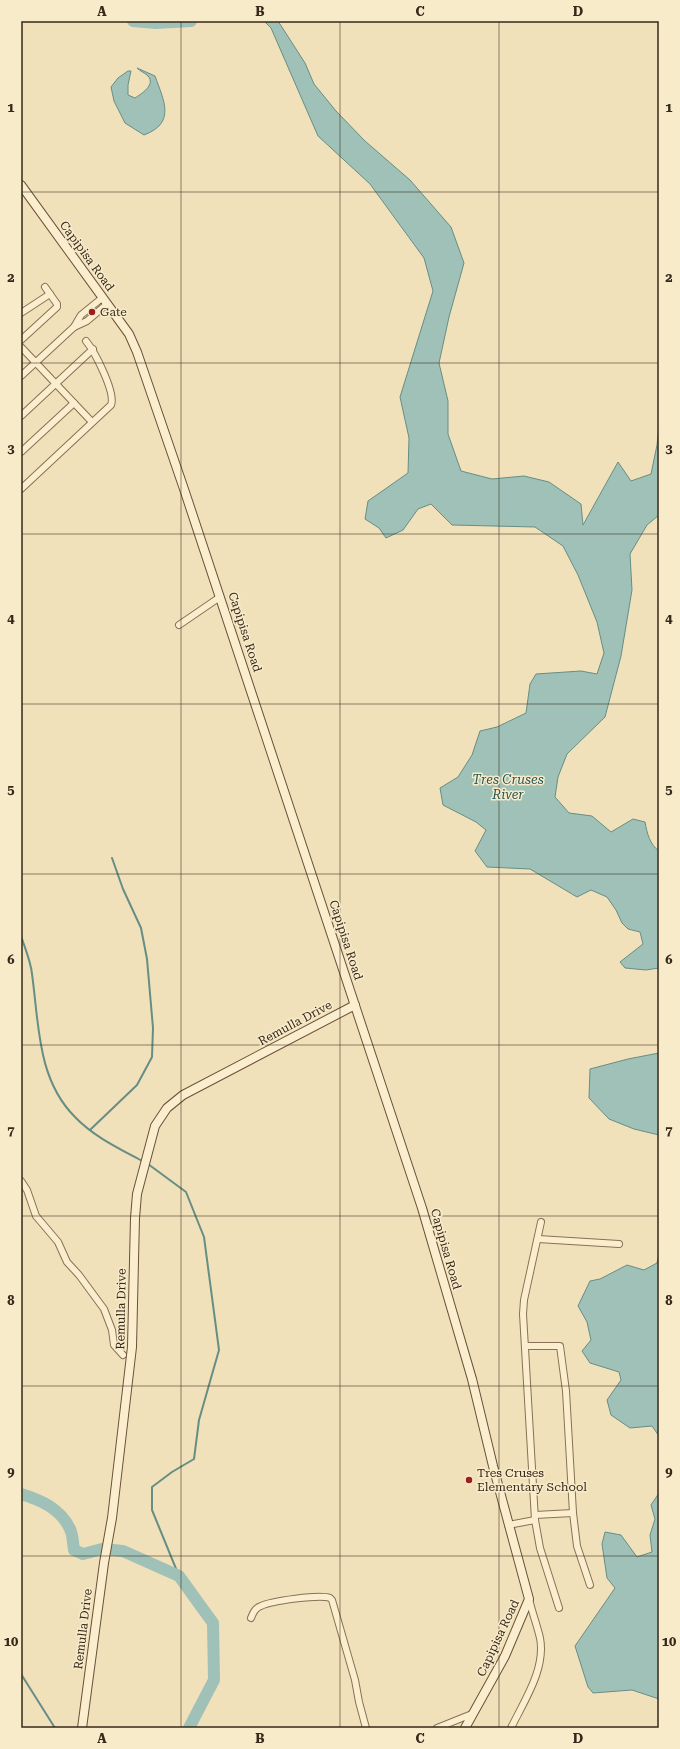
<svg xmlns="http://www.w3.org/2000/svg" width="680" height="1749" viewBox="0 0 680 1749" font-family="'Roboto Serif',serif">
  <style>
    .water { fill: #9fc1b7; stroke: #668e85 }
    .lines { fill: none; stroke-linecap: round; stroke-linejoin: round }
    .stream { stroke: #668e85; stroke-width: 2 }
    .river { stroke: #9fc1b7; stroke-width: 12 }
    .street-casing { stroke: #887154; stroke-width: 8 }
    .secondary-casing { stroke: #6a5137; stroke-width: 10 }
    .street { stroke: #fbeece; stroke-width: 6 }
    .secondary { stroke: #fbeece; stroke-width: 8 }
    .grid { fill: none; stroke: #36281a; stroke-width: 1; stroke-opacity: 0.55 }
    .poi-dot { fill: #9b2120; stroke: #f8ebca; stroke-width: 1.5 }
    .labels { text-anchor: middle; dominant-baseline: central; stroke-width: 3; stroke-linejoin: round; paint-order: stroke }
    .street-label { font-size: 12px; fill: #36281a; stroke: #f8ebca }
    .poi-label { font-size: 12px; fill: #36281a; stroke: #f8ebca; text-anchor: start }
    .water-label { font-size: 13px; font-style: italic; fill: #285755; stroke: #f8ebca }
    .neatline { fill: none; stroke: #36281a; stroke-width: 1.5 }
    .grid-label { font-size: 13px; text-anchor: middle; font-weight: bold; fill: #36281a }
  </style>
  <rect width="100%" height="100%" fill="#f1e1ba"/>
  <g class="water">
    <path d="M264 21H278L305 63 314 84 336 111 365 141 410 180 451 227 464 263 449 317 439 363 448 401V434L461 471 492 479 524 476 549 482 581 504 583 525 618 462 631 481 651 474 657 445 659 426V515L647 525 630 554 632 590 621 656 605 717 567 754 558 777 555 797 569 813 592 816 611 832 633 819 645 822C647 833 650 845 659 851V968L646 970 625 968 620 962 643 944 640 932 628 929 622 923 616 910 607 897 591 890 577 897 530 869 487 867 475 851 486 830 476 822 443 805 440 788 458 777 472 755 480 731 497 727 526 713 530 684 536 674 581 671 597 674 604 653 597 622 578 575 563 546 535 527 452 525 431 504 418 509 403 530 386 538 379 528 365 519 368 501 408 473 409 438 400 397 433 291 424 258 370 184 318 136 271 28Z"/>
    <path d="M137 68 155 76C164 101 176 123 144 135L125 123 114 101 111 87 118 78 128 71H131L128 85V95L135 98C141 94 156 85 148 76 145 73 140 71 137 68Z"/>
    <path d="M659 1053V1135L634 1129 609 1119 589 1098 590 1069 628 1059Z"/>
    <path d="M659 1254V1436L652 1426 630 1428 611 1415 607 1400 621 1380 619 1372 590 1363 582 1351 591 1340 587 1322 578 1306 590 1281 600 1279 627 1265 644 1270 657 1263Z"/>
    <path d="M659 1493V1699L632 1690 593 1693 588 1687 575 1646 615 1588 607 1578 602 1544 605 1532 621 1535 637 1557 652 1552 650 1535 655 1519 651 1505Z"/>
  </g>
  <g class="lines">
    <g class="stream">
      <path d="M21 936C25 948 31 962 32 974 39 1024 37 1079 75 1117 94 1137 120 1149 144 1162"/>
      <path d="M91 1129 137 1085 152 1057 153 1028 147 959 141 928 123 889 112 858"/>
      <path d="M148 1164 186 1192 204 1237 219 1350 199 1420 194 1459 172 1472 152 1487V1510L179 1576"/>
      <path d="M21 1674 55 1728"/>
    </g>
    <g class="river">
      <path d="M133 21 156 23 191 21"/>
      <path d="M21 1494C41 1500 61 1509 70 1529 73 1535 73 1544 74 1550L83 1554 102 1549 123 1551 179 1576 213 1623 214 1680 189 1728"/>
    </g>
    <g class="street-casing">
      <g id="street">
        <path d="M21 313 50 294"/>
        <path d="M74 327 81 315 102 298"/>
        <path d="M21 340 57 307V304L45 287"/>
        <path d="M21 347 92 422"/>
        <path d="M21 376 74 327 87 321 107 304"/>
        <path d="M21 416 93 349"/>
        <path d="M21 452 74 403"/>
        <path d="M21 489 111 405C116 393 95 352 86 341"/>
        <path d="M179 625 220 597"/>
        <path d="M21 1181 27 1190 36 1216 58 1242 67 1262 79 1275 104 1309 112 1330 114 1345 123 1355"/>
        <path d="M541 1222 524 1300 523 1314 535 1520 540 1548 559 1608"/>
        <path d="M538 1239 619 1244"/>
        <path d="M525 1346H560L566 1391 573 1513 577 1546 590 1585"/>
        <path d="M535 1515 573 1513"/>
        <path d="M508 1525 535 1520"/>
        <path d="M251 1618C253 1613 255 1608 261 1606 271 1601 320 1594 330 1598L332 1600 355 1680 359 1702 366 1728"/>
        <path d="M437 1728 472 1714"/>
        <path d="M511 1728C524 1701 546 1669 540 1638 537 1625 532 1612 529 1599"/>
      </g>
    </g>
    <g class="secondary-casing">
      <g id="secondary">
        <path d="M21 185 129 334 137 352 185 492 422 1208 472 1379 493 1466 529 1599 505 1656 465 1728"/>
        <path d="M82 1728 104 1563 112 1518 132 1347 135 1218 137 1194 155 1126 167 1108 183 1095 355 1005"/>
      </g>
    </g>
    <use href="#street" class="street"/>
    <use href="#secondary" class="secondary"/>
  </g>
  <path class="grid" d="M181 21V1728M340 21V1728M499 21V1728M21 192H659M21 363H659M21 534H659M21 704H659M21 874H659M21 1045H659M21 1216H659M21 1386H659M21 1556H659"/>
  <g class="poi-dot">
    <circle cx="92" cy="312" r="4"/>
    <circle cx="469" cy="1480" r="4"/>
  </g>
  <g class="labels">
    <g class="street-label">
      <text transform="translate(87 256) rotate(54)">Capipisa Road</text>
      <text transform="translate(245 632) rotate(72)">Capipisa Road</text>
      <text transform="translate(346 940) rotate(72)">Capipisa Road</text>
      <text transform="translate(295 1023) rotate(-28)">Remulla Drive</text>
      <text transform="translate(446 1249) rotate(74)">Capipisa Road</text>
      <text transform="translate(121 1309) rotate(-89)">Remulla Drive</text>
      <text transform="translate(83 1629) rotate(-83)">Remulla Drive</text>
      <text transform="translate(498 1638) rotate(-65)">Capipisa Road</text>
    </g>
    <g class="poi-label">
      <text x="100" y="312">Gate</text>
      <text x="477" y="1473">Tres Cruses<tspan x="477" dy="14">Elementary School</tspan></text>
    </g>
    <g class="water-label">
      <text x="508" y="779">Tres Cruses<tspan x="508" dy="15">River</tspan></text>
    </g>
  </g>
  <rect width="680" height="1749" fill="none" stroke="#f8ebca" stroke-width="44"/>
  <rect x="22" y="22" width="636" height="1705" class="neatline"/>
  <g class="grid-label">
    <text x="102" y="16">A</text>
    <text x="260" y="16">B</text>
    <text x="420" y="16">C</text>
    <text x="578" y="16">D</text>
    <text x="11" y="112">1</text>
    <text x="669" y="112">1</text>
    <text x="11" y="282">2</text>
    <text x="669" y="282">2</text>
    <text x="11" y="453">3</text>
    <text x="669" y="453">3</text>
    <text x="11" y="623">4</text>
    <text x="669" y="623">4</text>
    <text x="11" y="794">5</text>
    <text x="669" y="794">5</text>
    <text x="11" y="964">6</text>
    <text x="669" y="964">6</text>
    <text x="11" y="1135">7</text>
    <text x="669" y="1135">7</text>
    <text x="11" y="1305">8</text>
    <text x="669" y="1305">8</text>
    <text x="11" y="1476">9</text>
    <text x="669" y="1476">9</text>
    <text x="11" y="1646">10</text>
    <text x="669" y="1646">10</text>
    <text x="102" y="1743">A</text>
    <text x="260" y="1743">B</text>
    <text x="420" y="1743">C</text>
    <text x="578" y="1743">D</text>
  </g>
</svg>
